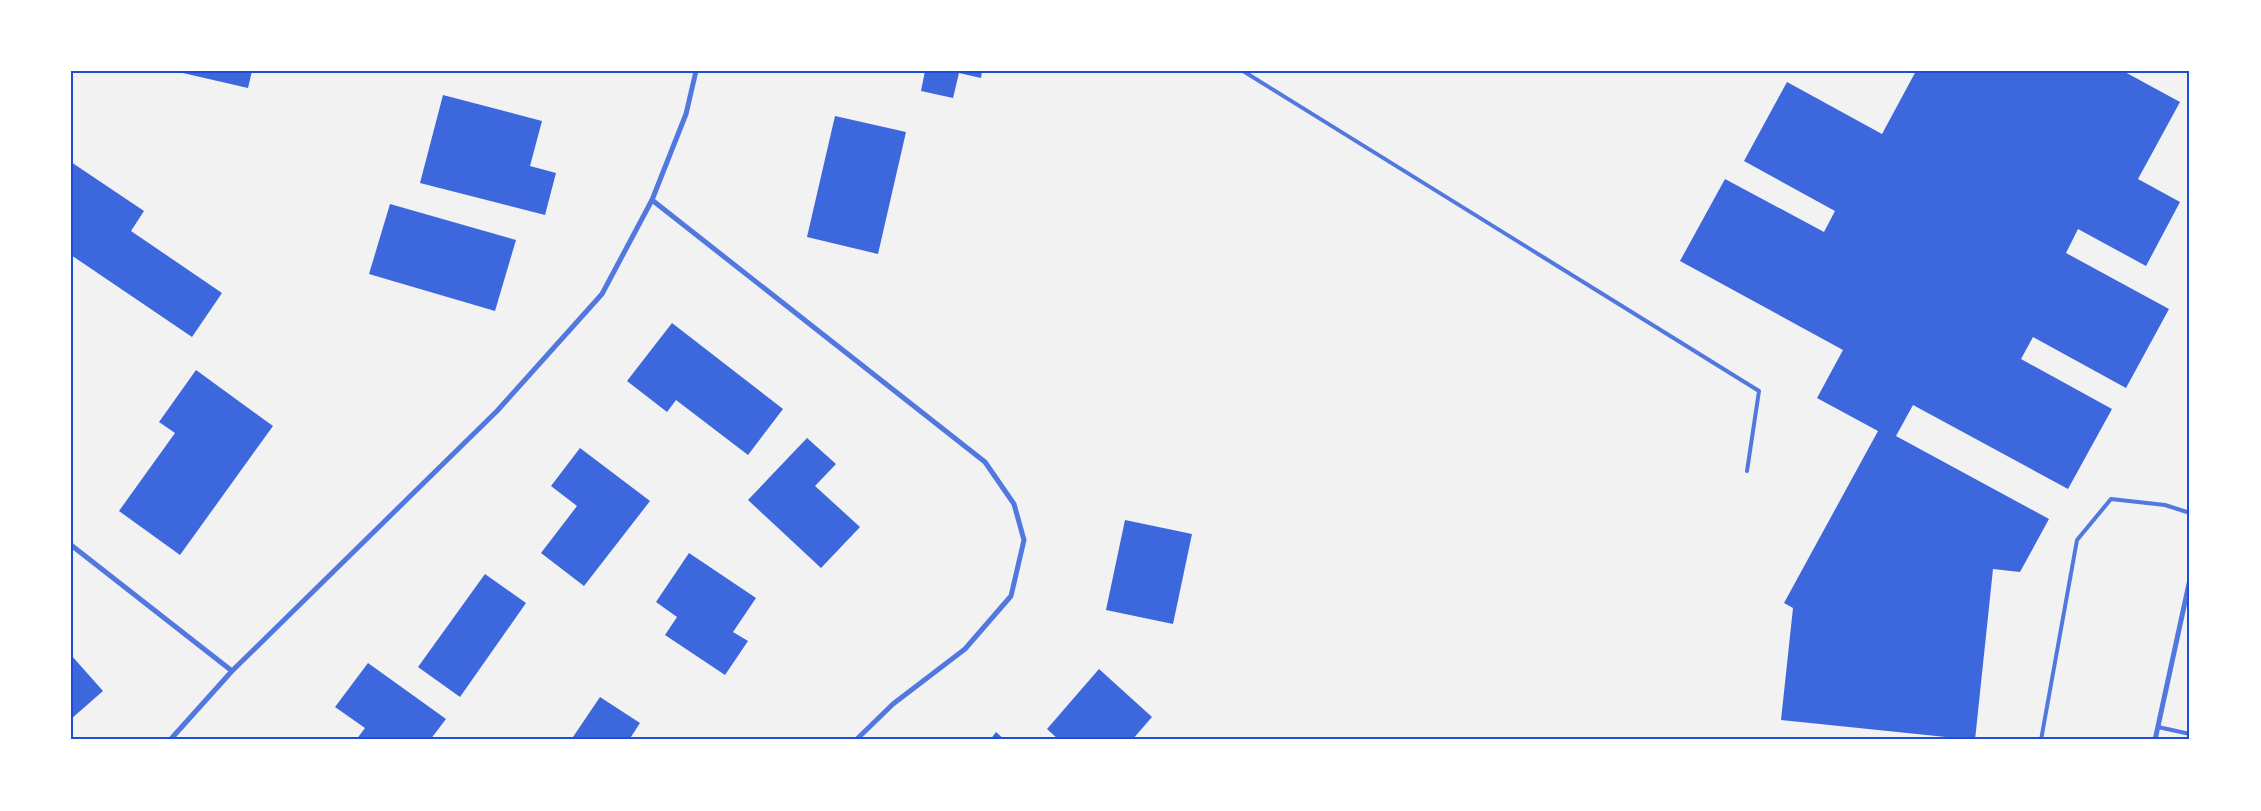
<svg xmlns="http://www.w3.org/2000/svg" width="2261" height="811" viewBox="0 0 2261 811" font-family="'Sofia Sans Condensed',sans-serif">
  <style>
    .building { fill: #3d67dc }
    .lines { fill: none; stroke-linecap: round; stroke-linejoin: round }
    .service { stroke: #5277de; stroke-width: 4 }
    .minor { stroke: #5277de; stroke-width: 5 }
    .neatline { fill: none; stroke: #1d4ed8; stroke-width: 2 }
  </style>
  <rect width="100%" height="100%" fill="#f2f2f2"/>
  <g class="building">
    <path d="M174 71H252L248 88Z"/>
    <path d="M925 71H982L981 78 959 73 953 98 921 91Z"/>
    <path d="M1916 71H2123L2180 102 2138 179 2180 202 2146 266 2078 229 2066 253 2169 309 2126 388 2033 337 2021 359 2112 409 2068 489 1913 405 1896 436 2049 519 2020 572 1993 569 1975 740 1781 720 1793 608 1784 603 1878 431 1817 398 1843 350 1680 261 1725 179 1824 232 1835 211 1744 161 1787 82 1882 134Z"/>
    <path d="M443 95 542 121 530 166 556 173 545 215 420 183Z"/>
    <path d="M835 116 906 132 878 254 807 237Z"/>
    <path d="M71 162 144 211 131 231 222 293 192 337 71 255Z"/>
    <path d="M390 204 516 240 495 311 369 274Z"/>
    <path d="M672 323 783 409 748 455 676 400 667 412 627 381Z"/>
    <path d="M196 370 273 426 180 555 119 511 175 433 159 422Z"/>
    <path d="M807 438 836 464 815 486 860 527 821 568 748 500Z"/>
    <path d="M580 448 650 501 584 586 541 553 577 506 551 486Z"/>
    <path d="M1125 520 1192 534 1173 624 1106 610Z"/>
    <path d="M689 553 756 598 733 632 748 641 725 675 665 635 677 617 656 602Z"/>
    <path d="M485 574 526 603 460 697 418 667Z"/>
    <path d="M71 655 103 691 71 719Z"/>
    <path d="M368 663 446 719 430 740H356L365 728 335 707Z"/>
    <path d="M1099 669 1152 717 1132 740H1059L1047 729Z"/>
    <path d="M600 697 640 723 629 740H571Z"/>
    <path d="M996 732 1005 740H990Z"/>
  </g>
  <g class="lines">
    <g class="service">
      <path d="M1243 71 1759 391 1747 471"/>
      <path d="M2158 727 2190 734"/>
      <path d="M2041 740 2077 540 2111 499 2165 505 2190 513"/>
    </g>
    <g class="minor">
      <path d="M652 200 985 462 1014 504 1024 540 1011 596 965 649 893 704 856 740"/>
      <path d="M71 545 232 671"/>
      <path d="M170 740 232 671 497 411 602 294 652 200 686 114 696 71"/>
      <path d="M2155 740 2190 579"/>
    </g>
  </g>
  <rect width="2261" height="811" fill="none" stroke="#ffffff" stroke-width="145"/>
  <rect x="72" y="72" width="2116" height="666" class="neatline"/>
</svg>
